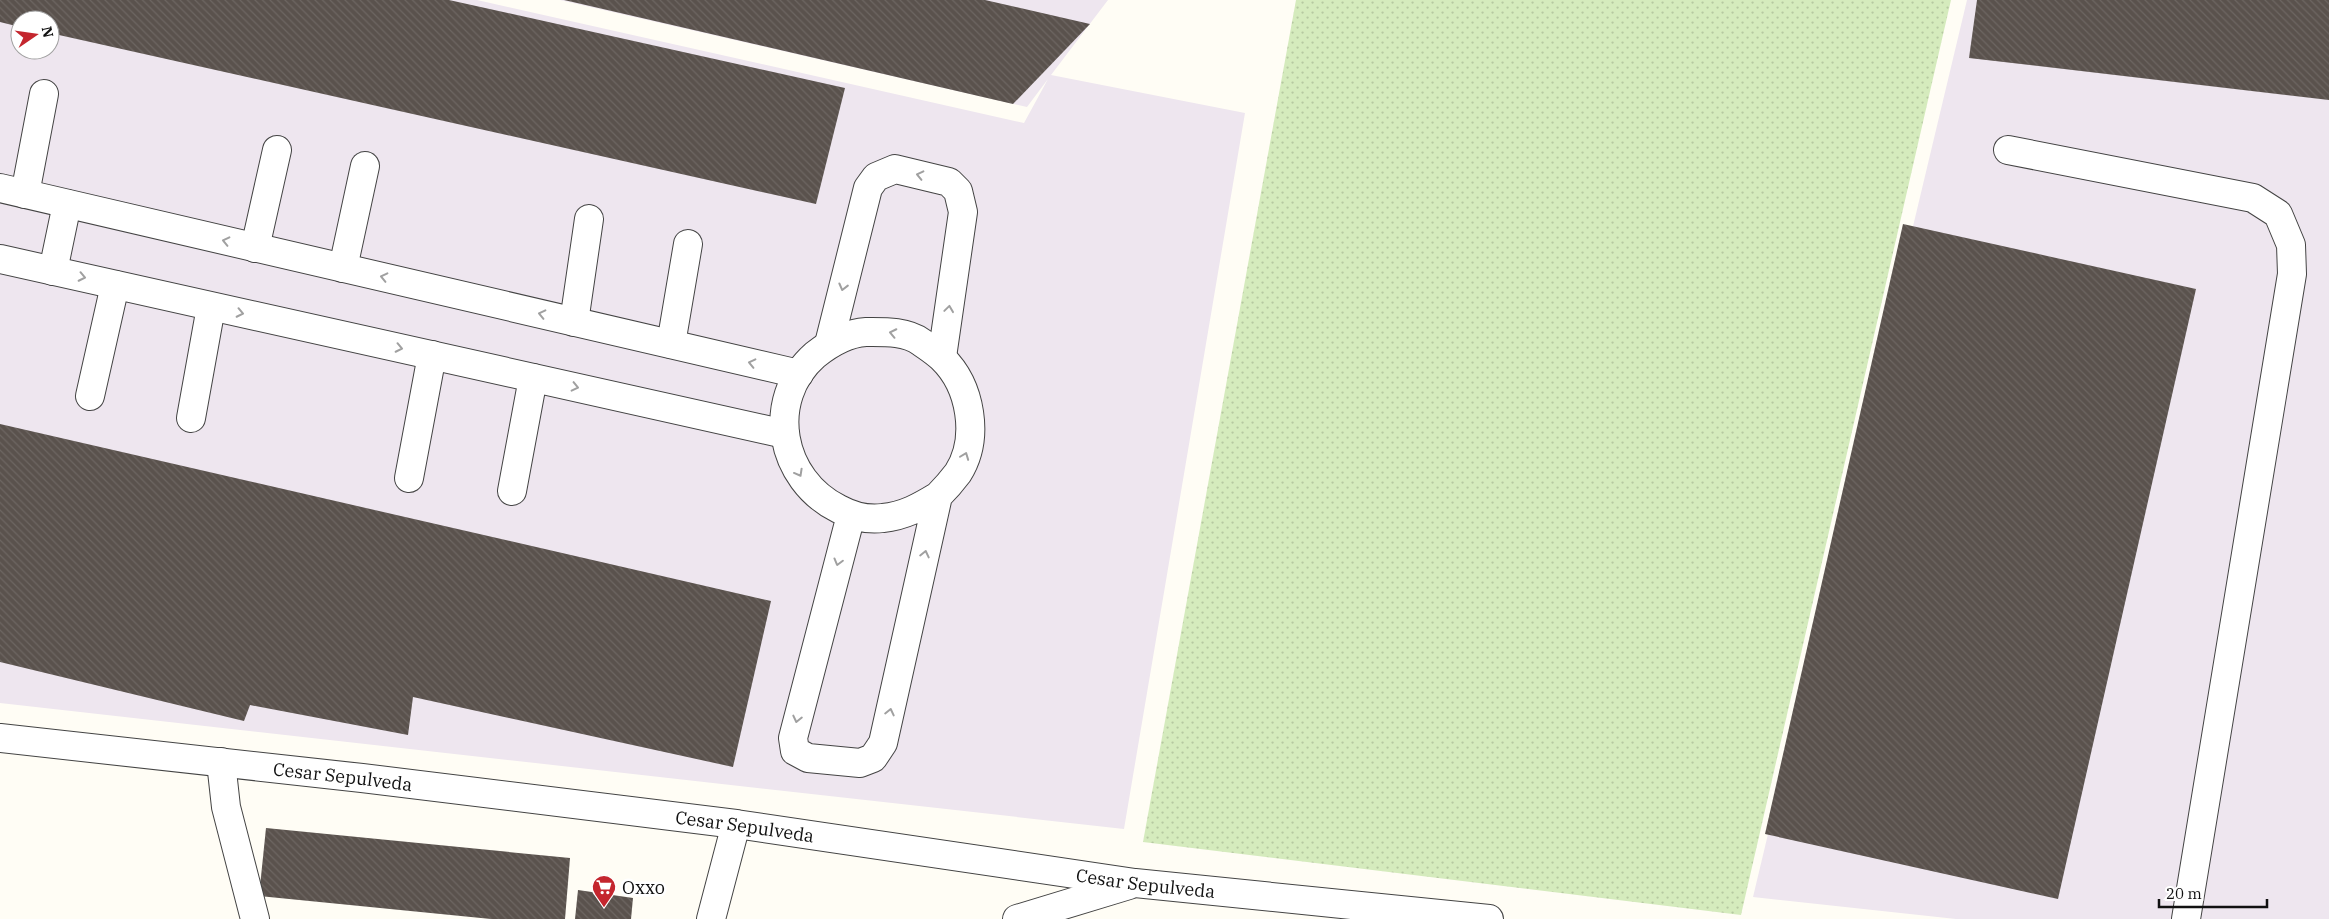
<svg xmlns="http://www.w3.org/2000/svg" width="2329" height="919" viewBox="0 0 2329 919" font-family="'IBM Plex Serif',serif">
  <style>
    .industrial { fill: #eee6ef; fill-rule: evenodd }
    .grass { fill: url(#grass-dots) }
    .building { fill: url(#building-back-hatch) }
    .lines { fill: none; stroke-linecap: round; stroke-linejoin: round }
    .minor-casing { stroke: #444; stroke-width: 30 }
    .minor { stroke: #fff; stroke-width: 28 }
    .oneway { stroke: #a0a0a0 }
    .labels { text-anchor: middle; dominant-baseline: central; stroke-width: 5; stroke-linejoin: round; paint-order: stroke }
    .street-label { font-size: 18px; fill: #111; stroke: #fff }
    .poi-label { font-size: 18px; fill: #111; stroke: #fff; text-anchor: start }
  </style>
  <defs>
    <pattern id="grass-dots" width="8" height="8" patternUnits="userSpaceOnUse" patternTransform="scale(1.25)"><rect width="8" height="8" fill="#d5ebbd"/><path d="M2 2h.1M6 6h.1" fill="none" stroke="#b6c8a1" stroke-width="1.8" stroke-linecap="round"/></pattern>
    <pattern id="building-back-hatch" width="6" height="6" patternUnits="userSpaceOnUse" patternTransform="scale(1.25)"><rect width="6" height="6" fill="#5a524d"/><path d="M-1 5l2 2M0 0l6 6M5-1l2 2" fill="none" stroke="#6d6662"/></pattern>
  </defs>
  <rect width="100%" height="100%" fill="#fffdf5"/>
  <g class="industrial">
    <path d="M0 0H477L1024 123 1048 79 1027 107 560 0H1108L1051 75 1245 113 1124 829 0 703ZM20 20H50V50H20Z"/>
    <path d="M1967 0H2329V919H1956L1753 897Z"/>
  </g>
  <path class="grass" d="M1296 0H1951L1741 915 1143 842Z"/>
  <g class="building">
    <path d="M0 0H449L845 88 816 204 50 33V20H20V27L0 22Z"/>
    <path d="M564 0H985L1090 24 1013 104Z"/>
    <path d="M1977 0H2329V100L1969 58Z"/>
    <path d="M1903 224 2196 289 2058 899 1765 834Z"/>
    <path d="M0 424 771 601 733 767 413 697 408 735 250 705 244 721 0 662Z"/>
    <path d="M266 828 570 858 565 919H491L259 896Z"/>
    <path d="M578 890 633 898 631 919H575Z"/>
  </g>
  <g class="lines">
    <g class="minor-casing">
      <g id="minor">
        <path d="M2008 150 2253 198 2278 214 2291 245 2292 274 2186 919"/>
        <path d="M0 188 799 374"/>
        <path d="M25 194 44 94"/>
        <path d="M255 248 277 150"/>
        <path d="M0 259 785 434"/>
        <path d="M343 268 365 166"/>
        <path d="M53 271 67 204"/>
        <path d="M574 322 589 219"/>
        <path d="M671 344 688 244"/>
        <path d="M829 344 868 188 876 177 895 169 949 182 958 191 963 212 942 357"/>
        <path d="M90 396 115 285"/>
        <path d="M191 418 211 307"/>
        <path d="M409 478 432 355"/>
        <path d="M512 491 533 378"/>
        <path d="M851 515 793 738 795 751 808 758 860 763 873 758 883 743 938 496C945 489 952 481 958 473 980 438 971 386 942 358 936 352 928 347 921 342 906 331 884 332 866 332 847 333 830 343 815 355 764 400 780 480 839 509 852 516 868 520 883 518 904 516 920 507 938 496"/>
        <path id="s1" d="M0 738 362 778 736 824 1135 883 1489 919"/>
        <path d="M221 762 226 807 255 919"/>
        <path d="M711 919 736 824"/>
        <path d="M1017 919 1129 885"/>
      </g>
    </g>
    <use href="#minor" class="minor"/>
  </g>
  <defs><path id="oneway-chevron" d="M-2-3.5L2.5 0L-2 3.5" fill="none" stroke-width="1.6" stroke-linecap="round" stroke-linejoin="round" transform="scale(1.25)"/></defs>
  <g class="oneway">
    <use href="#oneway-chevron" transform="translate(920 175) rotate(-167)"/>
    <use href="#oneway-chevron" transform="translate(226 241) rotate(-167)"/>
    <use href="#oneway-chevron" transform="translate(82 277) rotate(12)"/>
    <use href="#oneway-chevron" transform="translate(384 277) rotate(-167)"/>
    <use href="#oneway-chevron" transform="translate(843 287) rotate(104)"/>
    <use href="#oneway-chevron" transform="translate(949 309) rotate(-82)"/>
    <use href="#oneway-chevron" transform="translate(240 313) rotate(12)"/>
    <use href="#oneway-chevron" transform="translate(542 314) rotate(-167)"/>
    <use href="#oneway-chevron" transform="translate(893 333) rotate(-168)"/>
    <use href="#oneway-chevron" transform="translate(399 348) rotate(12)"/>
    <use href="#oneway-chevron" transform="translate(752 363) rotate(-167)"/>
    <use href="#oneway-chevron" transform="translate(575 387) rotate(13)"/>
    <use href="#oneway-chevron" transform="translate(965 456) rotate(-69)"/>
    <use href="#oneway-chevron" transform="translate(799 473) rotate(61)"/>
    <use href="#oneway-chevron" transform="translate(925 554) rotate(-77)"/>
    <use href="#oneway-chevron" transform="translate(838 562) rotate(105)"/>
    <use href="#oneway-chevron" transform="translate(890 712) rotate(-77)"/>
    <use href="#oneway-chevron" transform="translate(797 719) rotate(103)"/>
  </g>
  <defs>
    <g id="supermarket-pin" transform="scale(1.25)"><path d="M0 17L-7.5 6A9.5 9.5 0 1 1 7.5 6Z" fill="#c4262e" stroke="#fff"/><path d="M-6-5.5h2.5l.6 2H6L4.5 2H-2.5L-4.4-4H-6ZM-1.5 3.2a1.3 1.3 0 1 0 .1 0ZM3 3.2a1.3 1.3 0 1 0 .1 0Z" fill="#fff"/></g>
  </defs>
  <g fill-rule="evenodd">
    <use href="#supermarket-pin" x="604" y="887"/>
  </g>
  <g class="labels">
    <g class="street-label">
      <text stroke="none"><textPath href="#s1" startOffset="345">Cesar Sepulveda</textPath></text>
      <text stroke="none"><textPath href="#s1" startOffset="750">Cesar Sepulveda</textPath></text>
      <text stroke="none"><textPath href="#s1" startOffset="1155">Cesar Sepulveda</textPath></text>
    </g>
    <g class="poi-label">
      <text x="622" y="887">Oxxo</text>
    </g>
  </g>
  <g transform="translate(35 35) rotate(77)"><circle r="24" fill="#ffffff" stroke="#a0a0a0"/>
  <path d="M0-4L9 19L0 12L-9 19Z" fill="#c4262e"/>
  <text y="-8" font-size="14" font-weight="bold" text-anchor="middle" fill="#111111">N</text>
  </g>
  <path d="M2159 899v8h108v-8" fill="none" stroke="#111111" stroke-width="2.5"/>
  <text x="2166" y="899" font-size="15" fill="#111111" stroke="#ffffff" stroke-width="4" paint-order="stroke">20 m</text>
</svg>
